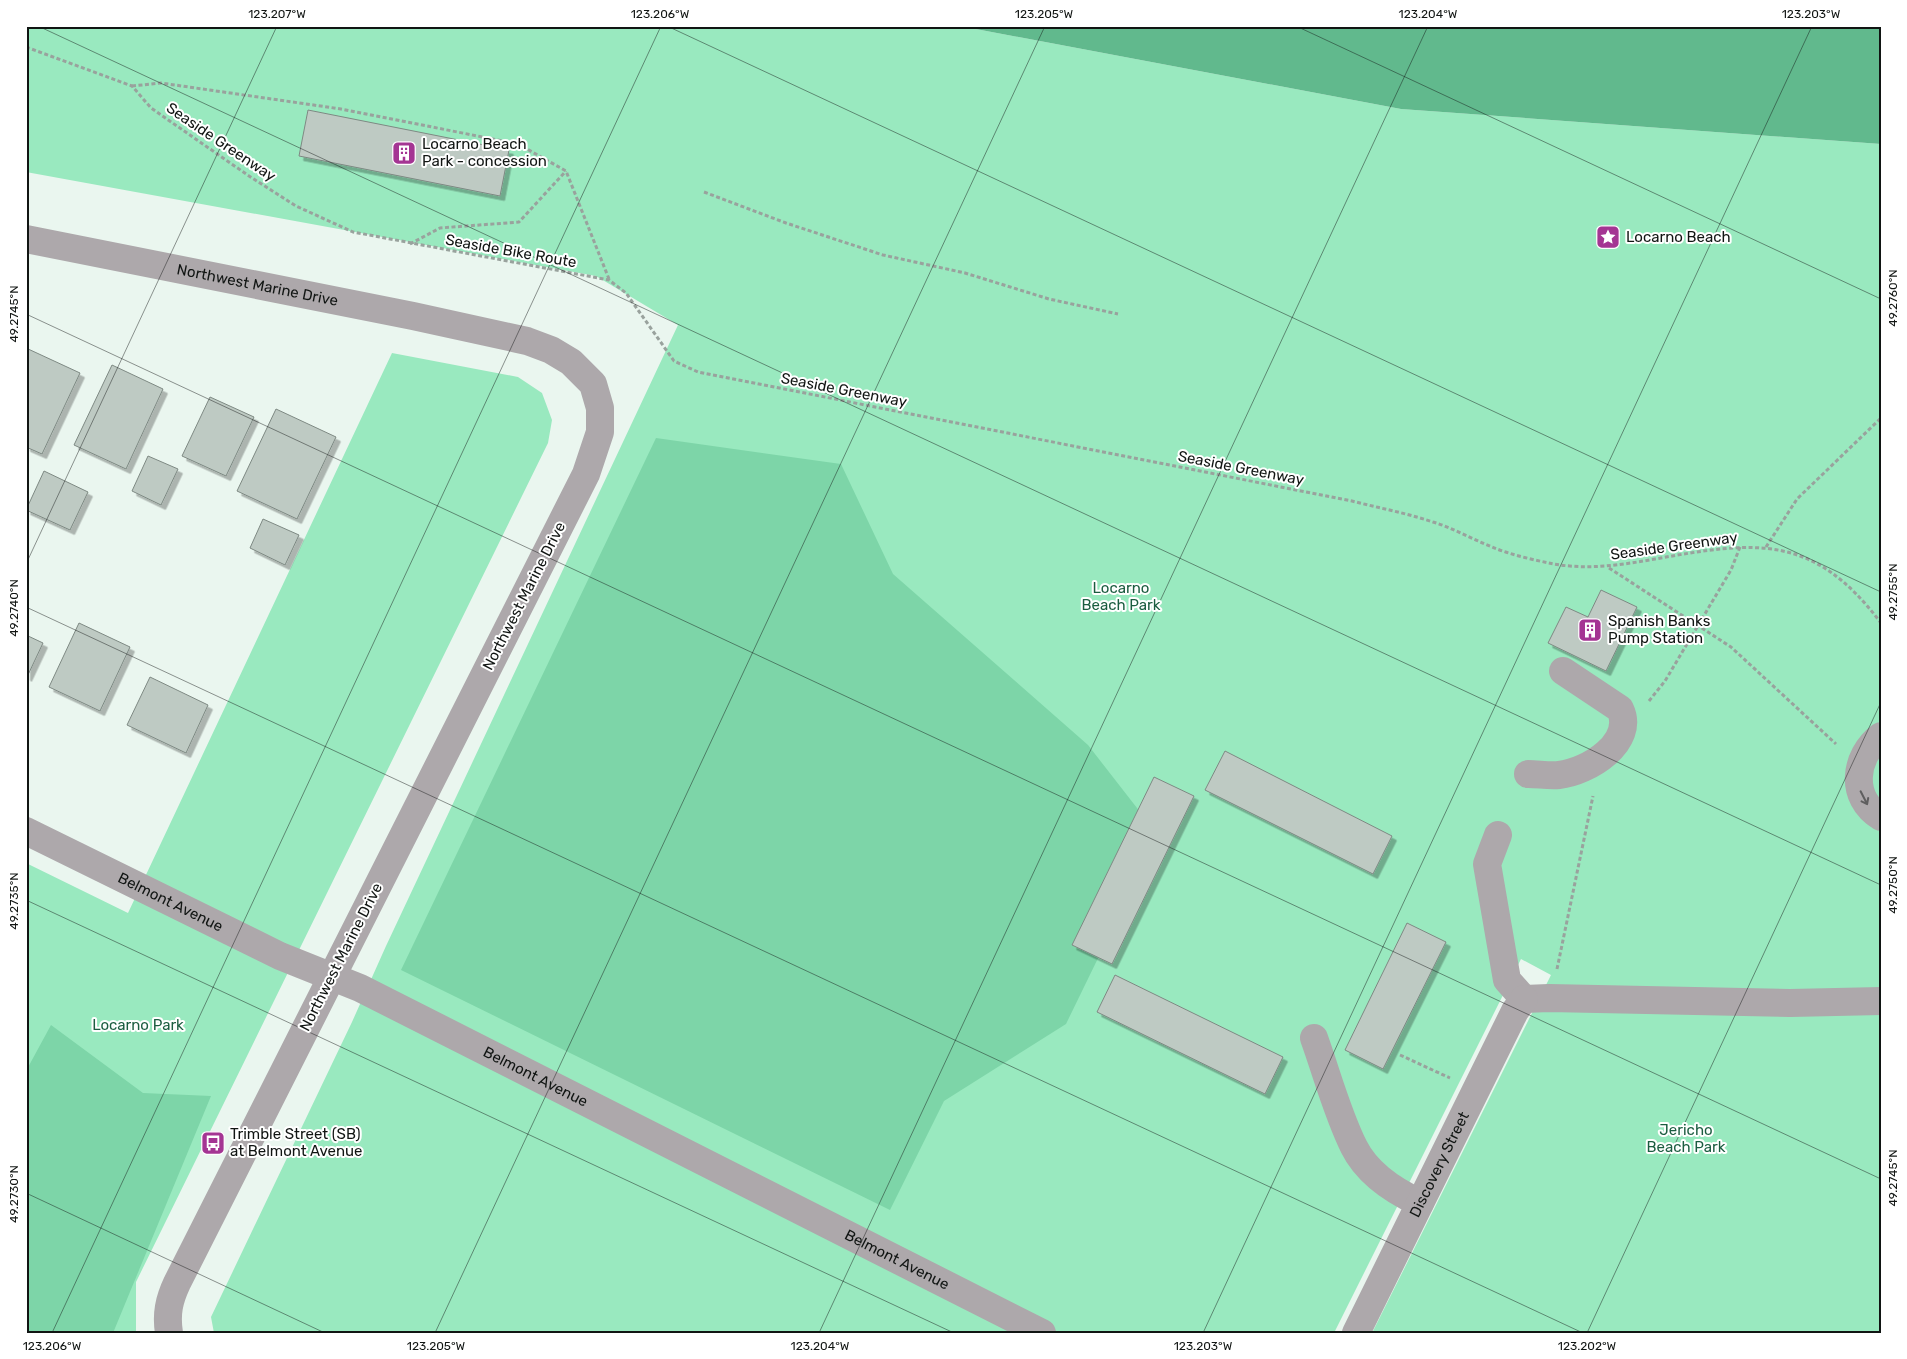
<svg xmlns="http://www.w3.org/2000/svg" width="1907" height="1359" viewBox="0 0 1907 1359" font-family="Rubik,sans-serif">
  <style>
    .green { fill: #99e9bf }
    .forest { fill: #7dd5a8 }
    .water { fill: #61b98d }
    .building { fill: #becac3; stroke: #7e8983; filter: url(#shadow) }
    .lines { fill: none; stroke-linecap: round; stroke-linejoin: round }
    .path { stroke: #99a29d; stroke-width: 3; stroke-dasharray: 4 2.5; stroke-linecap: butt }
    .minor { stroke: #ada8ab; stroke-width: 28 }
    .oneway { stroke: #5f5e5f }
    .ticks { fill: none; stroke: #111513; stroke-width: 1; stroke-opacity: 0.45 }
    .labels { text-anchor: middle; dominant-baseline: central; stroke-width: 4; stroke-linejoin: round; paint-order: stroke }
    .street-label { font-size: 15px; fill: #111513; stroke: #fff }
    .poi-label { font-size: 15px; fill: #111513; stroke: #fff; text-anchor: start }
    .park-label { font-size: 15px; fill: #1b5d40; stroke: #fff }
    .neatline { fill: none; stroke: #111513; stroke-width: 2 }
    .ticks-label { font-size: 12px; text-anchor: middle; fill: #111513 }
  </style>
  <defs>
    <filter id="shadow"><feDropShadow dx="4.5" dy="4.5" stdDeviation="0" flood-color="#0004"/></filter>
  </defs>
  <rect width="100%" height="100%" fill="#eaf6ef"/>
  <g class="green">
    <path d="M26 26H960L1401 109 1881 144V1333H1372L1551 975 1521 959 1334 1333H214L211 1317 352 1022 386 946 678 325 596 276 26 172Z"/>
    <path d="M392 353 518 377 542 393 552 420 548 443 136 1282V1333H26V863L128 913Z"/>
  </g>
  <g class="forest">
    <path d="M656 438 841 464 893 574 1088 745 1158 835 1066 1024 944 1101 890 1210 401 970Z"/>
    <path d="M51 1025 143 1093 211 1096 113 1333H26V1071Z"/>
  </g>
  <path class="water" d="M960 26H1881V144L1401 109Z"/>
  <g class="building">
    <path d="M308 110 509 150 500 196 299 156Z"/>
    <path d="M26 348 80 373 42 454 26 447Z"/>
    <path d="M112 365 163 389 126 469 74 445Z"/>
    <path d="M210 397 254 417 226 476 182 456Z"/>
    <path d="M276 409 336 437 297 519 237 491Z"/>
    <path d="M148 456 178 469 161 505 132 491Z"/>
    <path d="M44 471 88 492 70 530 26 510Z"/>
    <path d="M263 519 299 535 285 565 250 548Z"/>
    <path d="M1601 590 1637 607 1606 671 1548 643 1566 607 1588 617Z"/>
    <path d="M79 623 130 647 100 711 49 687Z"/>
    <path d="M26 635 43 643 27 677 26 676Z"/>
    <path d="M150 677 208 705 186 753 127 725Z"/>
    <path d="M1225 751 1392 836 1373 874 1205 790Z"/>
    <path d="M1154 777 1194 796 1112 964 1072 945Z"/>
    <path d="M1407 923 1446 942 1383 1069 1345 1050Z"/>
    <path d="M1115 975 1283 1057 1265 1094 1097 1012Z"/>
  </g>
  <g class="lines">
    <g class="path">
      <path d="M26 47 132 86 151 108 249 176 296 206 353 232 609 280 626 293 674 361 698 372 1352 501C1379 508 1406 513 1433 522 1453 528 1472 539 1492 547 1511 555 1534 560 1554 564 1588 570 1621 565 1655 559 1756 541 1813 533 1881 623"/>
      <path d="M132 86 161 83 341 109 518 144 566 171 609 279"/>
      <path d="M704 192 786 223 883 255 965 273 1049 299 1118 314"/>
      <path d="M410 244 440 228 519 222 566 171"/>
      <path d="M1766 547 1797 499 1881 418"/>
      <path d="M1609 568 1731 647 1836 744"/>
      <path d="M1649 701 1665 681 1731 570 1740 547"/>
      <path d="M1557 969 1593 796"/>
      <path d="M1400 1055 1450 1078"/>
    </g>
    <g class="minor">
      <path id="s1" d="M26 239 413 316 527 341 551 350 571 362 593 384 600 408V432L586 474 177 1283C169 1300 166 1314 169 1333"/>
      <path d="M1881 736C1854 756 1849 798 1881 817"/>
      <path d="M1528 774C1538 774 1549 776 1559 775 1588 772 1636 742 1620 709L1563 671"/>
      <path id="s2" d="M26 831 280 956 360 988 1042 1333"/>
      <path d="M1498 835 1487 864 1507 980 1524 999"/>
      <path d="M1524 999 1549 998 1790 1003 1881 1001"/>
      <path d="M1314 1038C1327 1074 1337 1113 1354 1147 1367 1173 1394 1191 1420 1203"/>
      <path id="s3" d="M1356 1333 1515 1011 1524 999"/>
    </g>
  </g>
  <defs><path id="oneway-shaft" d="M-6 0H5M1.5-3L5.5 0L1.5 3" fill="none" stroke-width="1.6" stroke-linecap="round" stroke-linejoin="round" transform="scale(1.25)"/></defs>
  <use class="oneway" href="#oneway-shaft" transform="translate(1864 798) rotate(63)"/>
  <path class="ticks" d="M38 26 1881 885M667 26 1881 592M1296 26 1881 299M26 314 1881 1179M26 564 277 26M26 607 1583 1333M26 900 954 1333M26 1193 325 1333M52 1333 661 26M435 1333 1045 26M819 1333 1428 26M1203 1333 1812 26M1587 1333 1881 702"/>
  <defs>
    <g id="building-square" transform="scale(1.25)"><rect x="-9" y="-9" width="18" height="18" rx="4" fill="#a43593" stroke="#fff"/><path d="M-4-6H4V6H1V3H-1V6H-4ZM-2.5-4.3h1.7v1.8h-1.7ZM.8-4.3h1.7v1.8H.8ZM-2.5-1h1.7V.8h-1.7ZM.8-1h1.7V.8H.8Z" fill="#fff"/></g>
    <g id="sight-square" transform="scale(1.25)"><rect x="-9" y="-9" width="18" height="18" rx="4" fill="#a43593" stroke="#fff"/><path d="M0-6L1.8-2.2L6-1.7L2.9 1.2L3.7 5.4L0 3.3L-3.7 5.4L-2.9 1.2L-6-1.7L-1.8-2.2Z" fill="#fff"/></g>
    <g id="bus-square" transform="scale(1.25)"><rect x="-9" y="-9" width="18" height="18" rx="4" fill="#a43593" stroke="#fff"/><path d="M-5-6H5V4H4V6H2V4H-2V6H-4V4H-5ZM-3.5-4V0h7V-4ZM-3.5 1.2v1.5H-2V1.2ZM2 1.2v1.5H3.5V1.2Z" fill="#fff"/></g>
  </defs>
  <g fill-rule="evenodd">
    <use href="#building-square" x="404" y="153"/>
    <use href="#sight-square" x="1608" y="237"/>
    <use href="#building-square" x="1590" y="630"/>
    <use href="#bus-square" x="213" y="1143"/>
  </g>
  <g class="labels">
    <g class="street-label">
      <text transform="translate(221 142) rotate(34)">Seaside Greenway</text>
      <text transform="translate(511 251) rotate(10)">Seaside Bike Route</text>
      <text stroke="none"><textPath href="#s1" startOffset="236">Northwest Marine Drive</textPath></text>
      <text transform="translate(844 390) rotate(11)">Seaside Greenway</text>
      <text transform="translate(1241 468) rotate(11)">Seaside Greenway</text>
      <text transform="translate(1674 546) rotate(-8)">Seaside Greenway</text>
      <text transform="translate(524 596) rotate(-63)">Northwest Marine Drive</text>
      <text stroke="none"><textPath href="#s2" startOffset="161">Belmont Avenue</textPath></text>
      <text transform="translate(341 957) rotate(-63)">Northwest Marine Drive</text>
      <text stroke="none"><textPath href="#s2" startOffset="566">Belmont Avenue</textPath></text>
      <text stroke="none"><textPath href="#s3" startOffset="188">Discovery Street</textPath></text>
      <text stroke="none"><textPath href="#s2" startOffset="971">Belmont Avenue</textPath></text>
    </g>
    <g class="poi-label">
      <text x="422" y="144">Locarno Beach<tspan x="422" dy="17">Park - concession</tspan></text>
      <text x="1626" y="237">Locarno Beach</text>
      <text x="1608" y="621">Spanish Banks<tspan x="1608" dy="17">Pump Station</tspan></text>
      <text x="230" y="1134">Trimble Street (SB)<tspan x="230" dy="17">at Belmont Avenue</tspan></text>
    </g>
    <g class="park-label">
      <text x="1121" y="588">Locarno<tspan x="1121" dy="17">Beach Park</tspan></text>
      <text x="138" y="1025">Locarno Park</text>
      <text x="1686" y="1130">Jericho<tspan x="1686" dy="17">Beach Park</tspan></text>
    </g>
  </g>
  <rect width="1907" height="1359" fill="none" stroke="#ffffff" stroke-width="55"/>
  <rect x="28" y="28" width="1852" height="1304" class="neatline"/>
  <g class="ticks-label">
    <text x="277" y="18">123.207°W</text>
    <text x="660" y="18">123.206°W</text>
    <text x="1044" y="18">123.205°W</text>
    <text x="1428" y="18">123.204°W</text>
    <text x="1811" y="18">123.203°W</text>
    <text transform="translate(1893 298) rotate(-90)" y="4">49.2760°N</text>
    <text transform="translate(14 314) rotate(-90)" y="4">49.2745°N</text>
    <text transform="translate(1893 592) rotate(-90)" y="4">49.2755°N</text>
    <text transform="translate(14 608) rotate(-90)" y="4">49.2740°N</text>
    <text transform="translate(1893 885) rotate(-90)" y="4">49.2750°N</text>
    <text transform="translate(14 901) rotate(-90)" y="4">49.2735°N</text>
    <text transform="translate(1893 1178) rotate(-90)" y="4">49.2745°N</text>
    <text transform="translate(14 1194) rotate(-90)" y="4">49.2730°N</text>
    <text x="52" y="1350">123.206°W</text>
    <text x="436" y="1350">123.205°W</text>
    <text x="820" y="1350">123.204°W</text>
    <text x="1203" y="1350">123.203°W</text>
    <text x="1587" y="1350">123.202°W</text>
  </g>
</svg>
